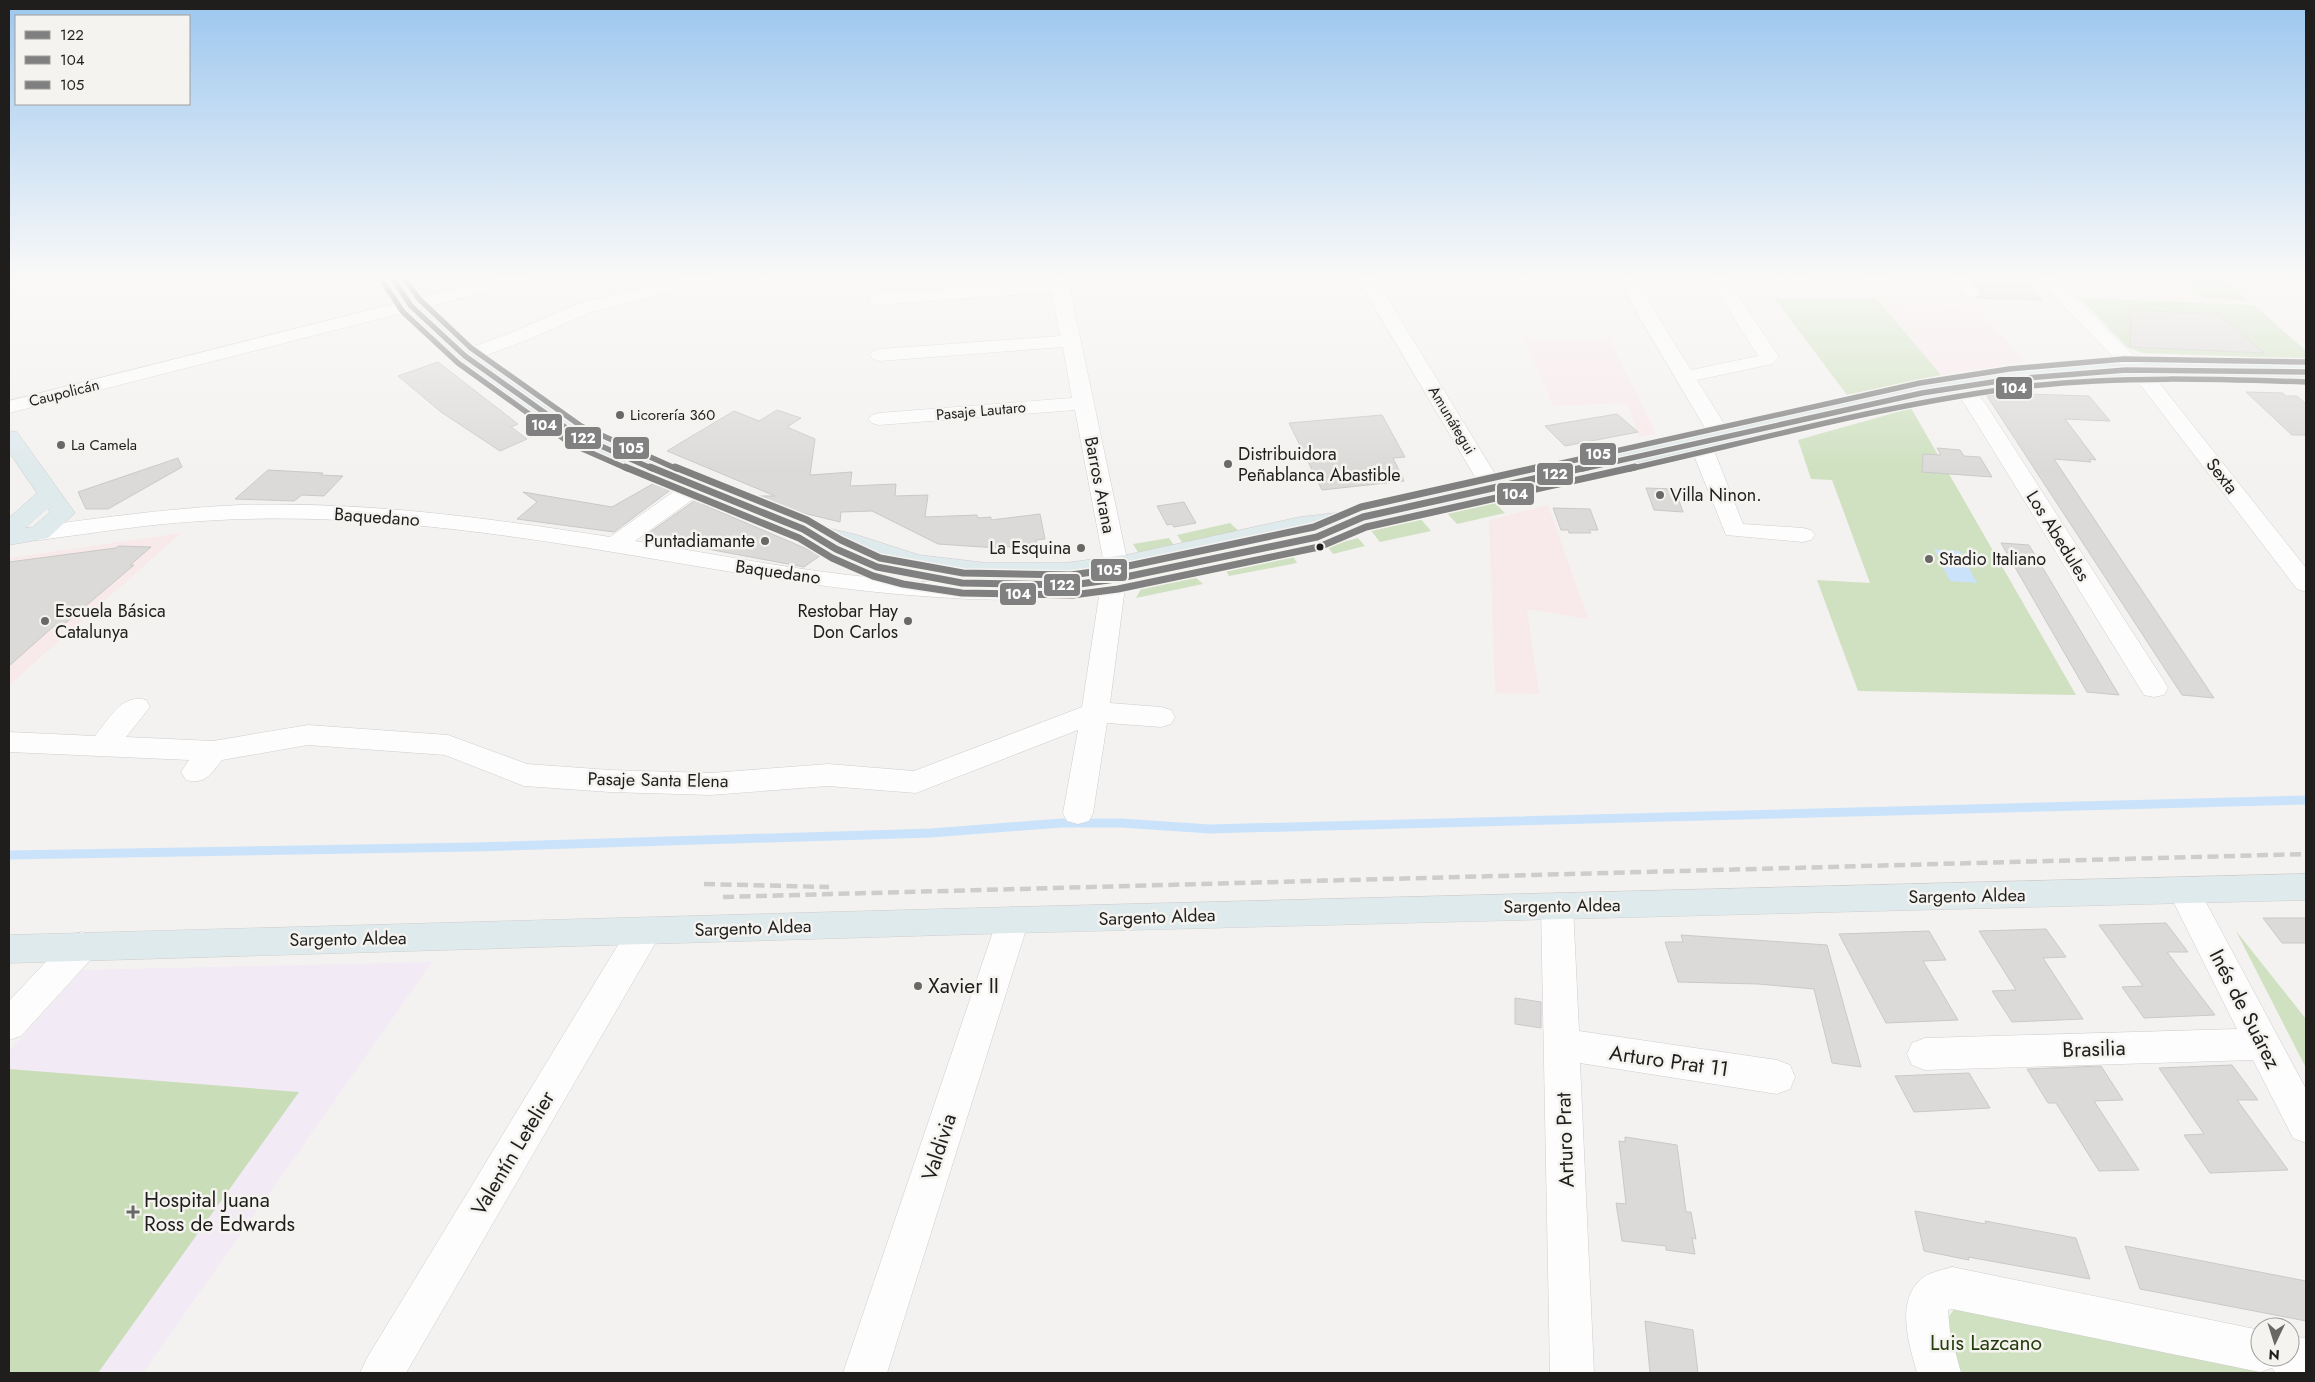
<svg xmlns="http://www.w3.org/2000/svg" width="2315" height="1382" viewBox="0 0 2315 1382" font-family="Jost,sans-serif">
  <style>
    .education { fill: #f8e9eb }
    .medical { fill: #f2eaf4 }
    .green { fill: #cfe1c0 }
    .forest { fill: #c9deb8 }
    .water { fill: #cae3fa }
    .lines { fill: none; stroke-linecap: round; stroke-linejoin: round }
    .stream-far1 { stroke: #cae3fa; stroke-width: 5.5 }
    .stream { stroke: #cae3fa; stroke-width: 9 }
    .building { fill: #dbdad9; stroke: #cbc9c8 }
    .minor-casing { stroke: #cfcdcc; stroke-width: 1 }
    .major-casing { stroke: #cecdcc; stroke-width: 1 }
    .minor { fill: #fdfdfd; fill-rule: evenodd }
    .major { fill: #dfeaed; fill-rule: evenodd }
    .rail { stroke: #cdcdcb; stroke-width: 4.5; stroke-dasharray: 11 5.5; stroke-linecap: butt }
    .bus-1-far1-casing { stroke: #f5f3ef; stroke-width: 8 }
    .bus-1-casing { stroke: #f5f3ef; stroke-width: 10 }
    .bus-2-far1-casing { stroke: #f5f3ef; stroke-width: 8 }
    .bus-2-casing { stroke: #f5f3ef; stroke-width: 10 }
    .bus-3-far1-casing { stroke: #f5f3ef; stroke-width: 8 }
    .bus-3-casing { stroke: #f5f3ef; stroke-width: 10 }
    .bus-1-far1 { stroke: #808080; stroke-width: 5.5 }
    .bus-1 { stroke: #808080; stroke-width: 7 }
    .bus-2-far1 { stroke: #808080; stroke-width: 5.5 }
    .bus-2 { stroke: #808080; stroke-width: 7 }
    .bus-3-far1 { stroke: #808080; stroke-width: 5.5 }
    .bus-3 { stroke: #808080; stroke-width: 7 }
    .poi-dot { fill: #6a6867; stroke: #f5f3ef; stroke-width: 2 }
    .bus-dot { fill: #1f1e1d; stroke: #f5f3ef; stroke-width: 2 }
    .labels { text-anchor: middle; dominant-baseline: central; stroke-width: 5; stroke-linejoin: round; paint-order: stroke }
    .far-street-label { font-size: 15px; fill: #1f1e1d; stroke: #f5f3ef }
    .far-poi-label { font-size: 15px; fill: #1f1e1d; stroke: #f5f3ef; text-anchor: start }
    .poi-label { font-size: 18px; fill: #1f1e1d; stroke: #f5f3ef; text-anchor: start }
    .street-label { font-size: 18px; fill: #1f1e1d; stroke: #f5f3ef }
    .near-poi-label { font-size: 21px; fill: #1f1e1d; stroke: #f5f3ef; text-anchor: start }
    .near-street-label { font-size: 21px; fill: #1f1e1d; stroke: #f5f3ef }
    .near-park-label { font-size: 21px; fill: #233c0b; stroke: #f5f3ef }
    .line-badge { stroke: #f5f3ef; stroke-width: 2 }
    .badge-label { font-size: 14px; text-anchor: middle; font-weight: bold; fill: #fff }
  </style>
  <rect width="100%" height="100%" fill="#f4f2f0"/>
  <g class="education">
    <path d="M1882 305 1954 307 1975 306 2025 362 1941 375Z"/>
    <path d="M1524 338 1609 339 1656 433 1639 437 1627 403 1553 406Z"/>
    <path d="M1548 505 1588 619 1527 609 1539 694 1495 693 1489 520Z"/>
    <path d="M181 533 9 685V558Z"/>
  </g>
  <path class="medical" d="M432 962 143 1373H9V1051L82 970Z"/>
  <g class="green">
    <path d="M2183 276H2223L2248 301 2204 298Z"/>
    <path d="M2080 298 2254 305 2306 351V359L2142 353 2127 347Z"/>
    <path d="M1775 299H1877L1941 375 1847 395Z"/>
    <path d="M1911 408 2076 695 1858 691 1817 580 1870 583 1832 480 1811 479 1798 440Z"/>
    <path d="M1492 500 1505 513 1457 524 1445 511Z"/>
    <path d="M1419 517 1431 531 1380 542 1369 528Z"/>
    <path d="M1230 523 1240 532 1184 545 1177 535Z"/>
    <path d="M1169 538 1175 547 1139 554 1133 544Z"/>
    <path d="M1358 538 1365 546 1333 554 1327 546Z"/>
    <path d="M1293 556 1297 563 1229 576 1223 565 1262 557 1278 558Z"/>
    <path d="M1194 576 1203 584 1136 598 1143 585Z"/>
    <path d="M2236 931 2306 1019V1068Z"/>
    <path d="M1957 1305 2267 1373H1961L1947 1319Z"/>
  </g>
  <path class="forest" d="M9 1069 299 1092 98 1373H9Z"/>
  <path class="water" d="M1934 549 1960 551 1977 583 1950 581Z"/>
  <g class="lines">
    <path class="stream-far1" d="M2293 276 2306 281"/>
    <path class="stream" d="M9 855 474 847 931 833 1062 823H1121L1210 829 2306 800"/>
  </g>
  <g class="building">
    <path d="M1970 276H2019L2042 300 1978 298 1981 292Z"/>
    <path d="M2131 310 2219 314 2264 353 2130 347Z"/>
    <path d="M438 362 518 424 511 427 527 439 500 451 441 412 398 376Z"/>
    <path d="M2023 392 2025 394 2089 396 2110 421 2065 419 2096 460 2089 459 2091 462 2054 459 2214 698 2182 695 1987 396Z"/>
    <path d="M2246 392 2283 393 2286 396H2297L2306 404V435H2292Z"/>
    <path d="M777 410 801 418 787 427 815 439 810 475 852 472 850 486 896 484 895 496 928 495 925 517 977 515 978 518 991 517V520L1040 514 1045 539 1036 540 1037 544 997 548 938 544 872 511 841 512 840 522 758 502V496H775L667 451 734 411 759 421Z"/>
    <path d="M1617 414 1638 432 1565 446 1545 426Z"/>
    <path d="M1382 415 1405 457 1393 458 1404 481 1322 490 1289 423Z"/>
    <path d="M1937 448 1960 450 1964 456 1980 457 1992 477 1922 472 1923 454 1941 455Z"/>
    <path d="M178 458 182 467 108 509H86L78 492Z"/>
    <path d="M268 470 323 473 321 475 343 476 324 496 302 495 294 501 235 499Z"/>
    <path d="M658 481 673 488 614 532 517 519 537 502 523 492 612 507Z"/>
    <path d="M1646 488 1675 489 1683 512 1654 510Z"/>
    <path d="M697 499 705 501 704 505 821 555 804 567 643 537Z"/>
    <path d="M1184 502 1196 523 1174 527 1172 524 1167 525 1157 506Z"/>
    <path d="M1553 508 1590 509 1598 530H1589L1591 533H1569L1568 530H1561Z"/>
    <path d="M2001 543 2029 545 2119 695 2087 692Z"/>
    <path d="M119 546 151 547 130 565H134L62 626H54L9 666V562L116 548Z"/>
    <path d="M2263 918H2306V943H2282Z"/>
    <path d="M2166 923 2188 952H2167L2215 1015 2144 1018 2122 987 2143 986 2099 925Z"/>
    <path d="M2046 929 2066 957 2043 958 2083 1019 2012 1022 1992 991 2016 990 1979 931Z"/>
    <path d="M1929 931 1946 960 1923 961 1958 1020 1886 1023 1839 934Z"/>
    <path d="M1681 935 1827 945 1861 1067 1832 1063 1814 989 1758 984 1678 982 1665 942H1683Z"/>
    <path d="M1515 998 1541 1002V1028L1515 1024Z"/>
    <path d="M2232 1065 2258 1100H2237L2288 1170 2210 1173 2184 1135 2204 1134 2159 1068Z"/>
    <path d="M2101 1066 2123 1100 2094 1101 2139 1170 2099 1171 2056 1103H2048L2027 1069Z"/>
    <path d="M1969 1073 1990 1108 1914 1112 1895 1076Z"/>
    <path d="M1625 1137 1677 1145 1686 1212H1691L1696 1239 1692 1238 1695 1254 1666 1250V1246L1622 1241 1616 1203 1626 1204 1619 1141 1625 1142Z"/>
    <path d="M1915 1211 1986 1224 1985 1221 2076 1238 2090 1279 1968 1257 1969 1260 1924 1251Z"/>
    <path d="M2125 1246 2306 1281V1321L2140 1289Z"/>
    <path d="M1645 1321 1693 1330 1698 1373H1650Z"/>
  </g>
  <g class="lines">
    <g class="minor-casing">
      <g id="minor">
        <path d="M504 276H536L533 280 9 413V401Z"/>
        <path d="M688 276H720L717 280 591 312 520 343 472 360H458L455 356 458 352 506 335 577 304Z"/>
        <path d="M1049 276H1067L1128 564 1110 703 1161 707 1171 710 1175 717 1171 724 1161 727 1107 723 1093 813 1089 821 1078 824 1067 821 1063 813 1078 730 916 793 828 786 711 795 610 792 524 786 445 755 308 745 222 760C211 774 205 785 186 780L181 772 189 760 9 752V732L95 736C109 719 122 693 146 700L150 707 126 737 213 741 308 725 448 735 527 764 610 770 711 773 828 764 914 771 1082 707 1104 564 1075 410 879 425 872 423 868 419 872 415 879 413 1072 398 1063 347 880 361 873 359 870 355 873 351 880 349 1060 336 1052 292 877 305 871 303 868 299 871 295 877 293 1050 281Z"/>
        <path d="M1356 276H1374L1503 487 1500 492 1492 494 1484 492 1481 487Z"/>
        <path d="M1615 276H1633L1691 370 1758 356 1707 276H1725L1779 357 1772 364 1697 380 1733 438 1730 443 1722 444 1714 443 1711 438Z"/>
        <path d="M1790 276H1808L1811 280 1808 284H1796Z"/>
        <path d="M1863 276H1883L1888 283 1885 287C1875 289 1869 285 1863 276Z"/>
        <path d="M1948 276H1967L1980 293 1977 297H1965Z"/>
        <path d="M2034 276H2054L2153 375 2306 568V592L2297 589 2139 383Z"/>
        <path d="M1961 380 1968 382 1985 403 2164 681 2168 688 2164 695 2154 697 2144 695 1966 406 1951 386 1954 382Z"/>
        <path d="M1700 436 1708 438 1711 443 1743 524 1803 528 1811 530 1815 535 1811 540 1803 542 1726 535 1689 443 1692 438Z"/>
        <path d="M695 480 703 482 706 487 703 492 635 541C778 565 927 597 1072 577L1081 580 1085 585 1081 590C1025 605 964 599 908 595 778 584 651 556 522 538 416 523 309 514 202 521 148 524 94 533 40 540L32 538 28 533 32 528 40 526C107 517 173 508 240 505 364 501 488 518 610 537L687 482Z"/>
        <path d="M2184 878 2195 882 2306 1089V1143L2293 1138 2253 1060 1925 1070 1912 1065 1907 1054 1912 1043 1925 1038 2237 1029 2168 891 2173 882Z"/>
        <path d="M1557 893 1568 897 1573 906 1579 1031 1777 1060 1790 1065 1795 1077 1790 1089 1777 1094 1580 1063 1594 1373H1550L1541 906 1546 897Z"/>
        <path d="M1013 907 1025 911 1029 920 887 1373H843L997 920 1001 911Z"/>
        <path d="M644 918 656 922 661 932 656 942 406 1373H360L367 1358 632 922Z"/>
        <path d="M82 932 94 936 99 946 94 956 21 1036 9 1040V1001L70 936Z"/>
        <path d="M1952 1267 2260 1330V1357H2290V1336L2306 1338V1373H2276L2272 1368 2260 1372 1952 1309 1948 1310 1950 1332 1961 1373H1917C1910 1346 1895 1304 1920 1280 1927 1273 1942 1270 1952 1267Z"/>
      </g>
    </g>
    <g class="major-casing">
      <g id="major">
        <path d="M382 276H400L418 302 472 352 584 430 743 499 811 524 857 535 919 555 987 563H1065L1131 554 1300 517 1363 510 1922 387C1970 379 2017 370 2066 367 2146 361 2226 363 2306 366V378C2226 376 2146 373 2066 379 2017 382 1970 391 1922 399L1363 524 1300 531 1131 568 1065 579H987L907 567 841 545 795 534 727 509 568 440 458 360 404 310Z"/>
        <path d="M9 431 17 432 75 513 48 538 9 545V518L37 493 9 452ZM48 508 50 512 33 527 25 528Z"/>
        <path d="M2306 874V900L1013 933 9 963V935L1013 907Z"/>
      </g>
    </g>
    <use href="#minor" class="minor"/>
    <use href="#major" class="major"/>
    <g class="rail">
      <path d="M704 884 829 887"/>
      <path d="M723 897 2306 854"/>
    </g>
    <g class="bus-1-far1-casing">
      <g id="bus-1-far1">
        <path d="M391 276 411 306 465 356 576 435 653 469"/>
        <path d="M1582 469 1922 393 2012 379 2126 370 2306 372"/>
      </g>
    </g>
    <g class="bus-1-casing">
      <path id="bus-1" d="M650 467 803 529 836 549 877 567 962 583 1072 585 1116 579 1317 537 1363 517 1587 467"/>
    </g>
    <g class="bus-2-far1-casing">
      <g id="bus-2-far1">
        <path d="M383 282 403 312 458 363 571 444 628 469"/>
        <path d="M1629 469C1762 439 1895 402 2030 386 2121 376 2214 379 2306 382"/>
      </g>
    </g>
    <g class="bus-2-casing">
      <path id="bus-2" d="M625 467 799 538 832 558 873 576 903 584 962 593 1073 595 1118 589 1319 547 1366 527 1635 467"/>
    </g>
    <g class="bus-3-far1-casing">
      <g id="bus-3-far1">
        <path d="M403 276 419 299 471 348 581 426 677 469"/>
        <path d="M1535 469 1920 383 2009 369 2124 359 2306 362"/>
      </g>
    </g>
    <g class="bus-3-casing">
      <path id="bus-3" d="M675 467 807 520 841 540 880 558 963 573 1071 575 1114 569 1314 527 1361 507 1540 467"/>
    </g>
    <use href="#bus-1-far1" class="bus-1-far1"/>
    <use href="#bus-1" class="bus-1"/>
    <use href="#bus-2-far1" class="bus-2-far1"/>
    <use href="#bus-2" class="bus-2"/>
    <use href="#bus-3-far1" class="bus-3-far1"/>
    <use href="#bus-3" class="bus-3"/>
  </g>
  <linearGradient id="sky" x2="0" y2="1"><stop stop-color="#9cc7ef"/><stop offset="0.59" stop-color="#faf9f8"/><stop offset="1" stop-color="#faf9f8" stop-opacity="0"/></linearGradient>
  <rect width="2315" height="470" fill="url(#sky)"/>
  <g class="poi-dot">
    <circle cx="620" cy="415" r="5"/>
    <circle cx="61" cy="445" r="5"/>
    <circle cx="1228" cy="464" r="5"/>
    <circle cx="1660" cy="495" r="5"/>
    <circle cx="765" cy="541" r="5"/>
    <circle cx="1081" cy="548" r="5"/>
    <circle cx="1929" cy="559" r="5"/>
    <circle cx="45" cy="621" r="5"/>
    <circle cx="908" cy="621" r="5"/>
    <circle cx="918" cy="986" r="5"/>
    <path d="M130.5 1204.5h5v5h5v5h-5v5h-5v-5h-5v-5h5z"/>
  </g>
  <circle class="bus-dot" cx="1320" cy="547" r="4.5"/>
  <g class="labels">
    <g class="far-street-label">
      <text transform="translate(64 393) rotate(-14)">Caupolicán</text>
      <text transform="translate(981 411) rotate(-5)">Pasaje Lautaro</text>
      <text transform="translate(1452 420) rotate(59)">Amunátegui</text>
    </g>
    <g class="far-poi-label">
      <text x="630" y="415">Licorería 360</text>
      <text x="71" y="445">La Camela</text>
    </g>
    <g class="poi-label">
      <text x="1238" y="454">Distribuidora<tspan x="1238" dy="21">Peñablanca Abastible</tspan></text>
      <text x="1670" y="495">Villa Ninon.</text>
      <text x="755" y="541" text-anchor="end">Puntadiamante</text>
      <text x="1071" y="548" text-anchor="end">La Esquina</text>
      <text x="1939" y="559">Stadio Italiano</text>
      <text x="55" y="611">Escuela Básica<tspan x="55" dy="21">Catalunya</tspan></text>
      <text x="898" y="611" text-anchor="end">Restobar Hay<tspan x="898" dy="21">Don Carlos</tspan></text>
    </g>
    <g class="street-label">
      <text transform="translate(2222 476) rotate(52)">Sexta</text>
      <text transform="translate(1100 485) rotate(79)">Barros Arana</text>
      <text transform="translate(377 517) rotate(4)">Baquedano</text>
      <text transform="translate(2058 536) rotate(58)">Los Abedules</text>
      <text transform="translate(778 572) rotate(8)">Baquedano</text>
      <text transform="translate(658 780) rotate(1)">Pasaje Santa Elena</text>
      <text transform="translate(1967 896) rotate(-1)">Sargento Aldea</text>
      <text transform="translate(1562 906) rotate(-1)">Sargento Aldea</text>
      <text transform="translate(1157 917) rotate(-2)">Sargento Aldea</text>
      <text transform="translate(753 928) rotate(-2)">Sargento Aldea</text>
      <text transform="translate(348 939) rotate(-1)">Sargento Aldea</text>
    </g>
    <g class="near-poi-label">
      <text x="928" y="986">Xavier II</text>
      <text x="144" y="1200">Hospital Juana<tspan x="144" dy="24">Ross de Edwards</tspan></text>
    </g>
    <g class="near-street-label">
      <text transform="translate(2245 1009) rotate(63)">Inés de Suárez</text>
      <text transform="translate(2094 1049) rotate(-2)">Brasilia</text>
      <text transform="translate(1669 1061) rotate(8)">Arturo Prat 11</text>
      <text transform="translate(1565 1140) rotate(-92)">Arturo Prat</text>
      <text transform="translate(939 1147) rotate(-72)">Valdivia</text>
      <text transform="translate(513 1153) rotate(-59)">Valentín Letelier</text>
    </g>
    <g class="near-park-label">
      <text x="1986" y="1343">Luis Lazcano</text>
    </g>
  </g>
  <g class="line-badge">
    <rect x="1995" y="376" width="38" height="24" rx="5" fill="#808080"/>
    <rect x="525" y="413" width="38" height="24" rx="5" fill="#808080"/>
    <rect x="564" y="426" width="38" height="24" rx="5" fill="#808080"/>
    <rect x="612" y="436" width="38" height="24" rx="5" fill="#808080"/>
    <rect x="1579" y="442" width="38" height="24" rx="5" fill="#808080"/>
    <rect x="1536" y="462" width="38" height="24" rx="5" fill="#808080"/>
    <rect x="1496" y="482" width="39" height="24" rx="5" fill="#808080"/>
    <rect x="1090" y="558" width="38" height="24" rx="5" fill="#808080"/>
    <rect x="1043" y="573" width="38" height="24" rx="5" fill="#808080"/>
    <rect x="999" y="582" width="38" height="24" rx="5" fill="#808080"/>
  </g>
  <g class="badge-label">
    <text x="2014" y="393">104</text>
    <text x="544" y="430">104</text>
    <text x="583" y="443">122</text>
    <text x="631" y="453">105</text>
    <text x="1598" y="459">105</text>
    <text x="1555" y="479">122</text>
    <text x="1515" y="499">104</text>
    <text x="1109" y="575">105</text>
    <text x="1062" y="590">122</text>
    <text x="1018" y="599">104</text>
  </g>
  <rect width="2315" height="1382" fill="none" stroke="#1f1e1d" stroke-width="20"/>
  <rect x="15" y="15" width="175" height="90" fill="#f5f3ef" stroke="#9f9e9b"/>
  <rect x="25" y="31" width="25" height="8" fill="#808080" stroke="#9f9e9b"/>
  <text x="60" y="40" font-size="15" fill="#1f1e1d">122</text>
  <rect x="25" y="56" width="25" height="8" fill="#808080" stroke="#9f9e9b"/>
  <text x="60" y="65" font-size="15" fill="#1f1e1d">104</text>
  <rect x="25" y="81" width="25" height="8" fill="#808080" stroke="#9f9e9b"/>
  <text x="60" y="90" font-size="15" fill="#1f1e1d">105</text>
  <g transform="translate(2275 1342) rotate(184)"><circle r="24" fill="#f5f3ef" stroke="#9f9e9b"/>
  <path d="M0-4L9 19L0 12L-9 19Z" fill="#6a6867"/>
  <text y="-8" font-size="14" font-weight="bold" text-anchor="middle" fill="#1f1e1d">N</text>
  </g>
</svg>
